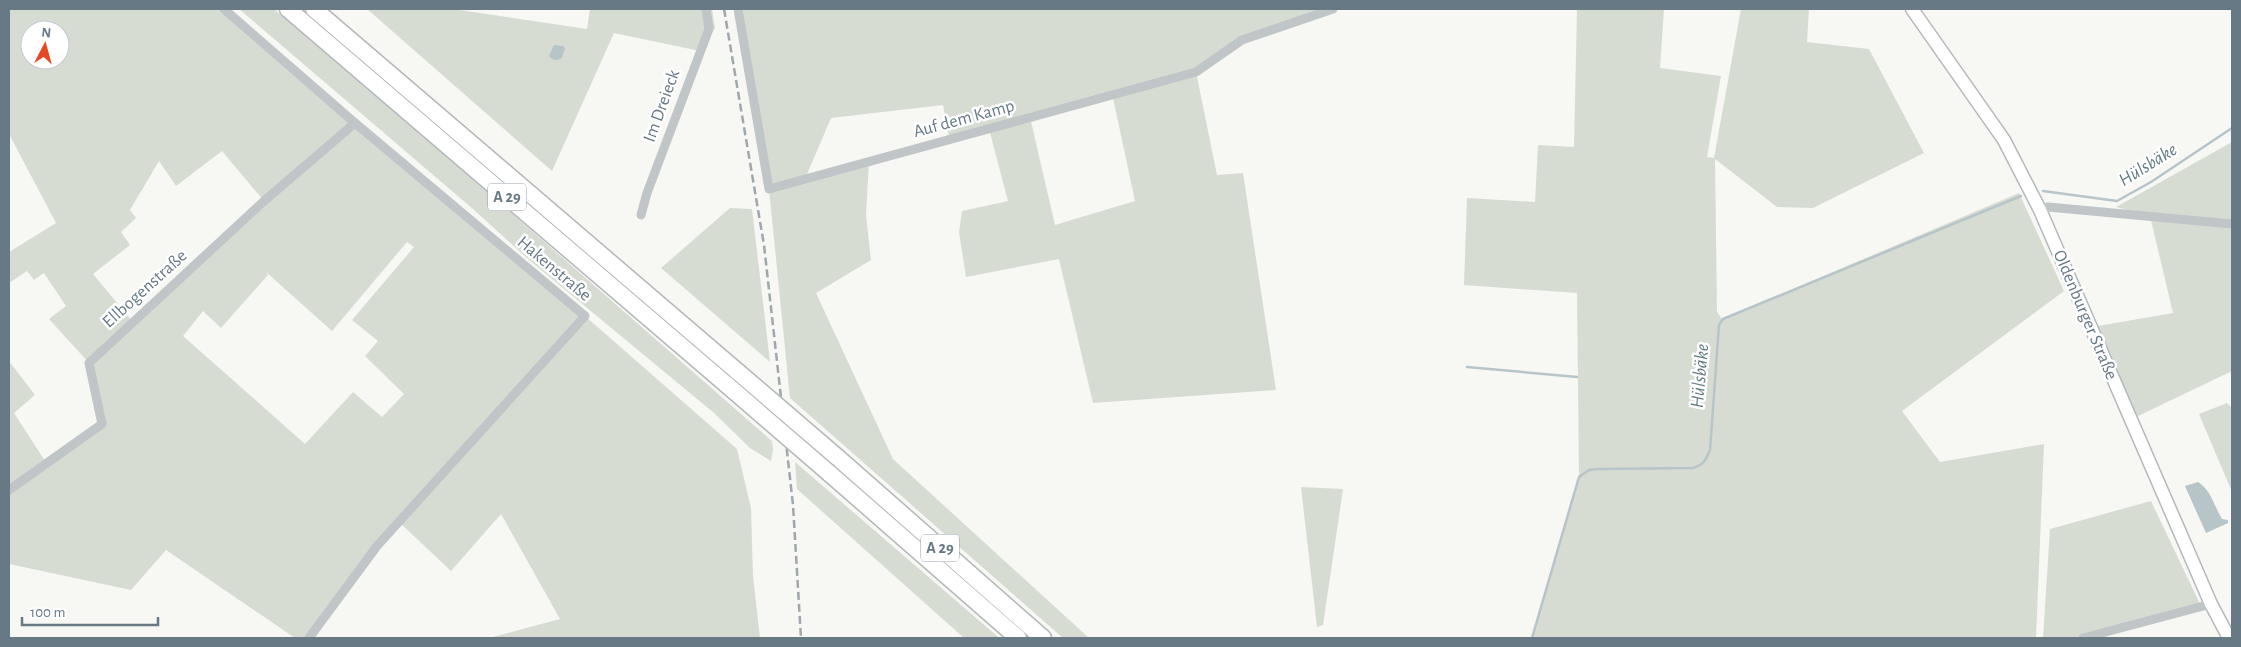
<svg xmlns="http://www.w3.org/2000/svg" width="2241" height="647" viewBox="0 0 2241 647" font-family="'Alegreya Sans',sans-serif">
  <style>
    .green { fill: #d7dcd3; fill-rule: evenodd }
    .water { fill: #b7c4c8 }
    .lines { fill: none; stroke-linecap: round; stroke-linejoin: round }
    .stream { stroke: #b7c4c8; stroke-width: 2.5 }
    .secondary-casing { stroke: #b3b9bd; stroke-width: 15 }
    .highway-casing { stroke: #b4b8bb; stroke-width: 19 }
    .street { stroke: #c0c5c8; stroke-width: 9 }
    .secondary { stroke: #fff; stroke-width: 12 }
    .highway { stroke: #fff; stroke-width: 16 }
    .rail { stroke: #9fa7ac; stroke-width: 2.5; stroke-dasharray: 8 4; stroke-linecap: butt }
    .highway-bridge-casing { stroke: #b4b8bb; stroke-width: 19; stroke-linecap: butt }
    .highway-bridge { stroke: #fff; stroke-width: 16 }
    .labels { text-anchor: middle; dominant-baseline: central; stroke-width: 5; stroke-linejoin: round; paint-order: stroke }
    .shield { fill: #fff; stroke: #94a1aa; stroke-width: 1 }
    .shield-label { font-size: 16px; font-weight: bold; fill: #667985 }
    .street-label { font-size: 18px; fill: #667985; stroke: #fff }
    .water-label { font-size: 19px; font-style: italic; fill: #617a82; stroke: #fff }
  </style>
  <rect width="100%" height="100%" fill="#f7f7f4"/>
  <g class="green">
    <path d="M9 9H220L585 316 737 449 751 508 753 576 760 638H489L560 619 501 514 451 571 399 522 309 638H295L166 550 131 590 9 564V361L35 395 14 413 47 464 102 424 89 363 49 319 66 306 44 273 34 280 27 271 9 283V252L56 223 9 134ZM30 30H60V60H30ZM222 151 264 201 133 322 93 274 130 245 121 232 136 218 130 210 159 161 176 186ZM407 242 414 247 352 320 378 341 365 356 404 394 382 417 353 392 305 444 183 336 203 311 221 328 268 275 266 272 332 331Z"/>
    <path d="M239 9H274L437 148 772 441 773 449 771 461 750 448 714 413 528 259 473 209Z"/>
    <path d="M367 9H453L587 29 590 9H712L715 29 709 30 700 51 614 33 552 171Z"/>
    <path d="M735 9H1333L1242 40 1196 72 1217 175 1243 173 1276 390 1093 403 1059 259 966 277 959 232 962 211 1008 201 989 129 1030 117 1055 225 1135 201 1113 98 1187 74 1111 92 949 137 943 105 831 118 805 179 869 162 866 215 871 260 816 293 893 459 1089 638H1063L790 398 769 189Z"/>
    <path d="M1577 9H1664L1660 68 1721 76 1707 157 1714 158 1741 9H1809L1807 42 1869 49 1924 153 1813 208 1777 207 1715 159 1717 312 1722 319 2019 193 2064 291 1902 411 1940 462 2044 444 2036 638H1532L1579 477 1577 293 1464 285 1467 198 1535 202 1538 145 1574 147Z"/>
    <path d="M2232 142V371L2136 417 2098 326 2173 313 2150 216 2116 207Z"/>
    <path d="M730 208 752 209 770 362 661 268Z"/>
    <path d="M2227 403 2232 408V492L2199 414Z"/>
    <path d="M795 462 997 636 999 638H964L797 489Z"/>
    <path d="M1301 487 1343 489 1323 625 1317 627Z"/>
    <path d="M2151 501 2200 604 2074 638H2043L2050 529Z"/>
  </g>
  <g class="water">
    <path d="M554 45 563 46 565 48 562 58C556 61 553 61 549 56Z"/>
    <path d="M2198 482C2211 490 2214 506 2222 519L2228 520V523L2206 533 2185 486Z"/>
  </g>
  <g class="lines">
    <g class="stream">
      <path d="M2043 191 2117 201 2151 182 2232 128"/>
      <path d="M1467 367 1577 377"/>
      <path d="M1532 638 1579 477 1589 470 1598 469 1692 468C1703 466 1706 460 1710 450L1719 325 1723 319 2021 196"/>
    </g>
    <g class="secondary-casing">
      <path id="secondary" d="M1912 9 2004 140 2040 210 2211 604 2229 638"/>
    </g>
    <g class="highway-casing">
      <g id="highway">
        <path d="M288 9 727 385"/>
        <path d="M314 9 738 372"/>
        <path d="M837 457 1043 638"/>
        <path d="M829 473 1018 638"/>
      </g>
    </g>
    <g class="street">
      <path d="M224 9 355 123 585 316 377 546 309 638"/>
      <path d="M738 9 769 189 1196 72 1242 40 1333 9"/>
      <path d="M2040 210 2048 207 2232 224"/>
      <path d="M641 215 647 193 709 29 706 9"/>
      <path d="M9 490 102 424 89 363 264 201 355 123"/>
      <path d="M2083 638 2211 604"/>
    </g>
    <use href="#secondary" class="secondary"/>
    <use href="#highway" class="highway"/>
    <path class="rail" d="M724 9 764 245 793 505 801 638"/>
    <g class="highway-bridge-casing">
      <g id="highway-bridge">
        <path d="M738 372 837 457"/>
        <path d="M727 385 829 473"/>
      </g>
    </g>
    <use href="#highway-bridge" class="highway-bridge"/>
  </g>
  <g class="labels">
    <g class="shield">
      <rect x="488" y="183.5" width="38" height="27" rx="4"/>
      <rect x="921" y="534.5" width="38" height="27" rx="4"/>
    </g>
    <g class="shield-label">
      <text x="507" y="197">A 29</text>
      <text x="940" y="548">A 29</text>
    </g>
    <g class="street-label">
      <text transform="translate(662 106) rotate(-70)">Im Dreieck</text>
      <text transform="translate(964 119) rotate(-15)">Auf dem Kamp</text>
      <text transform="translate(554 269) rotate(40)">Hakenstraße</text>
      <text transform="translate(145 289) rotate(-42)">Ellbogenstraße</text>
      <text transform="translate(2085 315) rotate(67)">Oldenburger Straße</text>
    </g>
    <g class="water-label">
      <text transform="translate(2148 165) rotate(-32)">Hülsbäke</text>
      <text transform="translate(1700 376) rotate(-85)">Hülsbäke</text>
    </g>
  </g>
  <rect width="2241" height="647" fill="none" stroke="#667985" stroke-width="20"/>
  <g transform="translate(45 45) rotate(6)"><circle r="24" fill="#ffffff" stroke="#c2c9ce"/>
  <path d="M0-4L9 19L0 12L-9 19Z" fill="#e54a26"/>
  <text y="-8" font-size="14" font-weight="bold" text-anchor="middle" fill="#667985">N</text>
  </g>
  <path d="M22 617v8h136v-8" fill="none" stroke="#667985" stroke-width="2.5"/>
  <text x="30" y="617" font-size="15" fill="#667985" stroke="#ffffff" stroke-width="4" paint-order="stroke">100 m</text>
</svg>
